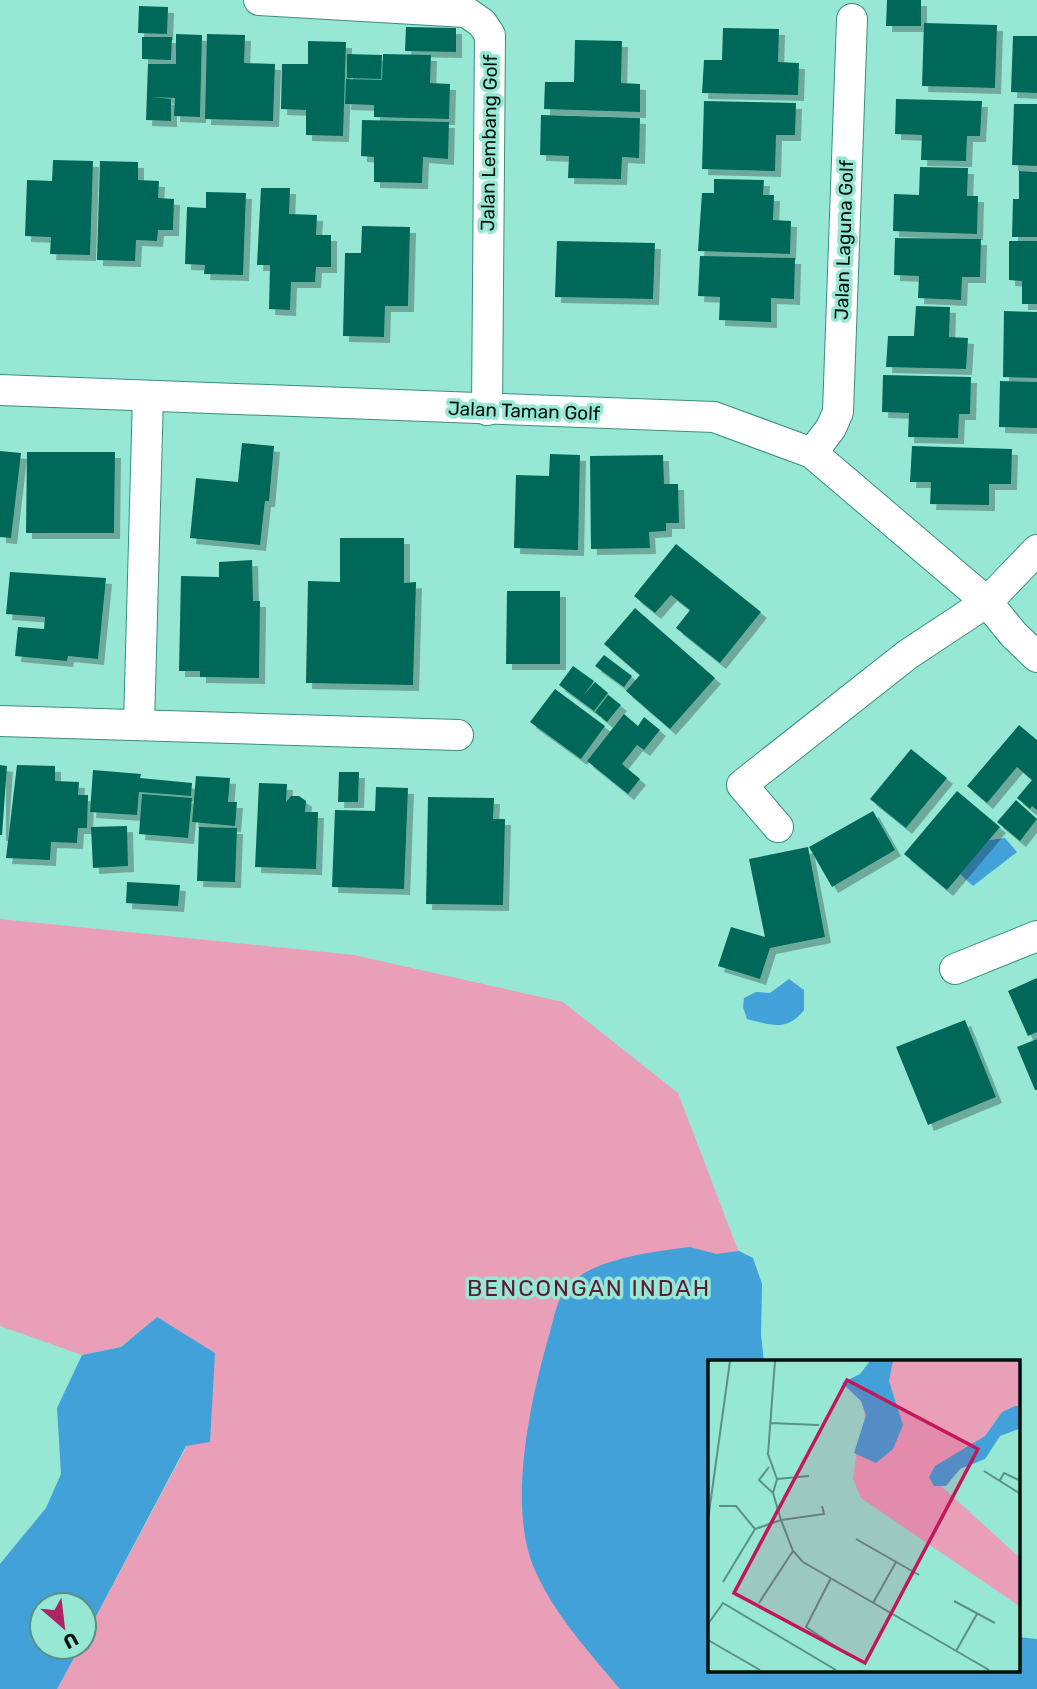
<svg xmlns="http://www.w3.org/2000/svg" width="1037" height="1689" viewBox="0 0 1037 1689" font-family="Rubik,sans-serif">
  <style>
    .green { fill: #e99fb8 }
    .water { fill: #41a1d8 }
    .building { fill: #066859; filter: url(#shadow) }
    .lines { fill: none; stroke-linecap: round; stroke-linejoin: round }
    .street-casing { stroke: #3c8e7d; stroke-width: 32 }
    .street { stroke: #fff; stroke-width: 30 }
    .labels { text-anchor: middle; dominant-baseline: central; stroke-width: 7; stroke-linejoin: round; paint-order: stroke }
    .street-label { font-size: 19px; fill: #00110c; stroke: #96e7d4 }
    .quarter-label { font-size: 23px; letter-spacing: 2px; fill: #5d1b37; stroke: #96e7d4 }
    .inset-road { fill: none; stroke: #5a9184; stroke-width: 2 }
    .view { fill: #c2185b; fill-opacity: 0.15; stroke: #c2185b; stroke-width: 3.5 }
    .inset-edge { fill: none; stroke: #00110c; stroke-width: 3.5 }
  </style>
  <defs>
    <filter id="shadow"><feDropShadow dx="6" dy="6" stdDeviation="0" flood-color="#0004"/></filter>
  </defs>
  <rect width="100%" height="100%" fill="#96e7d4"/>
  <path class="green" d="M0 919 354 955 563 1002 678 1093 755 1295 710 1362V1670L1015 1689H57L80 1647H84V1639L187 1446 158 1317 120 1347 82 1355 0 1326Z"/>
  <g class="water">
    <path d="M1005 838 1017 852 973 886 960 874 977 842Z"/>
    <path d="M789 979 804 990V1010C787 1032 771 1025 747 1019L743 1007 744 998 756 992 770 993Z"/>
    <path d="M690 1247 716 1254 739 1251 753 1258 762 1284 761 1335 764 1362H710V1670H1018V1637L1037 1639V1689H620C589 1652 553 1613 534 1568 507 1504 531 1397 550 1332 555 1315 558 1292 574 1280 601 1258 656 1251 690 1247Z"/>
    <path d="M157 1317 215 1353 210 1442 186 1446 84 1639V1605H42V1647H80L57 1689H0V1564L46 1508 61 1474 57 1408 82 1355 121 1347Z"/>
  </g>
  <g class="building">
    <path d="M887 0H921V26H886Z"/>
    <path d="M139 6 168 7 167 34 138 33Z"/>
    <path d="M924 23 997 25 995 88 922 86Z"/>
    <path d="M406 27 456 28V52L405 51Z"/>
    <path d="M723 28 779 29 778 62 799 63 798 95 702 93 704 60H722Z"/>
    <path d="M176 34 202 35 200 117 174 116 175 98 151 97 171 99V121L146 120 148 64H176Z"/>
    <path d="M207 34 245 35 244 63 275 64 273 121 205 119Z"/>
    <path d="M1013 36H1037V93L1011 92Z"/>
    <path d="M142 37H172L171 60 142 59Z"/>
    <path d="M575 40 622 41 621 83 640 84V112L544 109 545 82H574Z"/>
    <path d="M308 41 346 42 343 136 306 135V110L281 109 282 64H308Z"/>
    <path d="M347 54 382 55 381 79 347 78Z"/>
    <path d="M383 54 431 55 430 83 450 84 449 119 374 117V105L345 104 346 79 382 80Z"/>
    <path d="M896 99 982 101 980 136H967L966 161 921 160 922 135 895 134Z"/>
    <path d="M704 101 796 103 795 135H776L775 171 702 169Z"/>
    <path d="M1014 104H1037V166L1012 165Z"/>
    <path d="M541 115 640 118 639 158 622 157 621 179 568 178 569 156 540 155Z"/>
    <path d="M362 120 449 122 448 159 423 157 422 183 374 182V157L361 156Z"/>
    <path d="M53 160 93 161 90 255 50 254 51 237 25 236 27 180 52 181Z"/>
    <path d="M100 161 138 162V180L159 181 158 198 174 199 173 230H158L157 241 136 240 135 261 97 260Z"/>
    <path d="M920 167 968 168 967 196H978L977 234 893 231 894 194 919 195Z"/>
    <path d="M1019 171 1037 172V237H1012L1013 199H1019Z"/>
    <path d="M714 179 764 180 763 195H774L773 220 791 221 790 254 698 251 702 193H714Z"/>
    <path d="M261 188H290L289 214 317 215 316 235H331V267H316L315 282H291L290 310 269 309 270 265H257Z"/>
    <path d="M206 192 246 193 243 275 204 274 205 265 185 264 187 207 206 208Z"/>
    <path d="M362 226 410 227 408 306H385L384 337 343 336 345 253H361Z"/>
    <path d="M895 238 981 239 980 277H962L961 300 918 298 919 276 894 275Z"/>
    <path d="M557 241 655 243 653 299 555 297Z"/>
    <path d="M1009 241H1037V304H1022V281L1009 280Z"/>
    <path d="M700 256 795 258 794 299 771 298V322L719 320 720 297 698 296Z"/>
    <path d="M916 306 950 307 949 337 968 338 966 369 886 367 888 336H914Z"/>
    <path d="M1004 311 1037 312V378L1003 377Z"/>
    <path d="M883 375 971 377 970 414H959L958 438 908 437 909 413 882 412Z"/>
    <path d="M1000 381 1037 382V428L999 427Z"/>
    <path d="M242 443 274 446 269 501H265L260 545 190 538 196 478 238 482Z"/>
    <path d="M912 446 1012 449 1011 484H989V505L930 504 931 482H910Z"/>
    <path d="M0 451 21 453 11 538 0 537Z"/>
    <path d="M27 452H115L114 533H26Z"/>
    <path d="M550 454 580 455 578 550 514 548 516 475 549 476Z"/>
    <path d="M663 455 664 484H678L679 523H666V531L649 532 650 548 591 549 590 456Z"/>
    <path d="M340 538H404V583L416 582 413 685 306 683 308 581 340 582Z"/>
    <path d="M676 544 761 612 720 663 676 628 690 610 671 595 655 613 634 596Z"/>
    <path d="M252 560 253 601H260L259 678 200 677V671H179L181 576 219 577V562Z"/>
    <path d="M10 572 106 578 98 659 68 656 67 661 15 656 18 627 44 629 45 617 6 614Z"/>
    <path d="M507 591H560V664H506Z"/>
    <path d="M635 608 715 678 670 729 626 691 640 675 604 644Z"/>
    <path d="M604 655 632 676 624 687 595 666Z"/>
    <path d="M573 666 594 681 583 696 595 682 608 693 594 711 559 685Z"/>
    <path d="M555 689 605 726 581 759 530 722Z"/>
    <path d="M608 695 621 705 607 722 595 712Z"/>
    <path d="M624 714 638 726 644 717 660 730 644 750 637 745 622 764 640 779 628 794 587 761Z"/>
    <path d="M1019 725 1037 740V810L1032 806 1030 809 1017 798 1032 780 1017 767 987 803 967 786Z"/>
    <path d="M911 749 947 778 906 828 870 799Z"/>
    <path d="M0 765 7 766 2 835H0Z"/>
    <path d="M17 765 55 766V781L79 782 78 795H88L87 828H78L77 843 51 842 50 860 6 858Z"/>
    <path d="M93 770 141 774 140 778 192 783 191 796 139 792 137 815 90 812Z"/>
    <path d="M339 772H359L358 802H338Z"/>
    <path d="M196 776 230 778 228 802H237L235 826 192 822Z"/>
    <path d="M259 783 287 784 286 802 291 796H299L306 801 305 812H318L316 869 255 867Z"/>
    <path d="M376 787 408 788 404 889 332 887 335 810 375 811Z"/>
    <path d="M957 791 1000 827 947 890 904 854Z"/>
    <path d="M142 794 192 798 188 838 139 834Z"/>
    <path d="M428 797 494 798 493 819H505L503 905 426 904Z"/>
    <path d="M1016 800 1037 819 1020 841 997 822Z"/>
    <path d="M873 811 895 850 832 887 809 847Z"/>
    <path d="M127 826 128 866 93 868 91 827Z"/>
    <path d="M199 827 237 828 235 882 197 881Z"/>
    <path d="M808 847 825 937 770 948 760 979 718 966 731 927 765 937 749 859Z"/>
    <path d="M127 882 180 885 178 906 126 903Z"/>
    <path d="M1037 978V1032L1028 1036 1008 991Z"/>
    <path d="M965 1020 996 1097 928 1125 896 1047Z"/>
    <path d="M1037 1039V1090H1035L1017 1047Z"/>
  </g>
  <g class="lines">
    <g class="street-casing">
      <g id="street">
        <path d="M259 0 466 12 482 23 490 35 487 410"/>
        <path d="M0 390 714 417 812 453 987 602 907 655 742 785 778 827"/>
        <path d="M812 453 831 428 838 412 852 19"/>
        <path d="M1037 550 987 602 1014 635 1037 657"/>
        <path d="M0 721 458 735"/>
        <path d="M139 724 148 396"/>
        <path d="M955 969 1037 936"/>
      </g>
    </g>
    <use href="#street" class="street"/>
  </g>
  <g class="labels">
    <g class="street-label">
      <text transform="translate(489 143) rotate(-89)">Jalan Lembang Golf</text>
      <text transform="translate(844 240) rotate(-88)">Jalan Laguna Golf</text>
      <text transform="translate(524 411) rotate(2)">Jalan Taman Golf</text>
    </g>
    <g class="quarter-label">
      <text x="589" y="1288">BENCONGAN INDAH</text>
    </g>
  </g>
  <g transform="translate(708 1360)">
    <rect width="312" height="312" fill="#96e7d4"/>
    <path d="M167 1H311V46L294 52 277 76 230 108 232 125 311 197V246L153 138 145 119 149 89 158 67 152 18Z" fill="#e99fb8"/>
    <path d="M162 1H185L181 21 195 65 185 89 168 103 146 93 158 55 153 41 134 23 152 14ZM307 46H311V69L292 76 277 99 252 109 238 126H226L221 117 227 106 277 76 294 52Z" fill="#41a1d8"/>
    <path class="inset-road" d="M62 63 111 65M61 107 51 120 65 133M276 111 311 133M69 119 101 116M292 120 296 113 311 120M11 146H28L47 169M114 146 116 154 73 160 85 191 95 202 281 310M0 160 22 1M148 179 211 215M123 218 98 267 140 295M15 222 47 169 73 160 65 133 69 119 60 94 67 1M246 241 287 263M51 243 85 191M165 243 188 202M0 264 15 243 128 310M0 280 52 310M248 291 269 254"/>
    <path class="view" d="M139 20 270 89 157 303 26 233Z"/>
    <rect width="312" height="312" class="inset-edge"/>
  </g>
  <g transform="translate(63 1626) rotate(152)"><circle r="33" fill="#96e7d4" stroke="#5a9184" stroke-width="2"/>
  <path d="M0-5L12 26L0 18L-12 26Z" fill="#ad2364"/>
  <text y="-10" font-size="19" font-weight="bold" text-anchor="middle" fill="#00110c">U</text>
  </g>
</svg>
